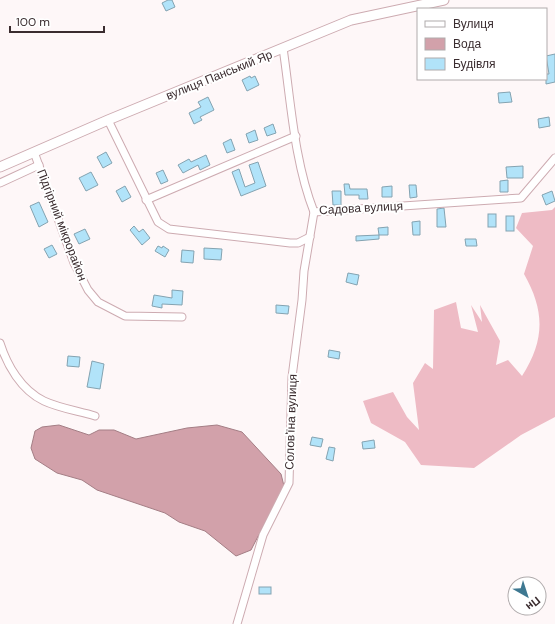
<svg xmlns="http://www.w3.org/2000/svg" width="555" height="624" viewBox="0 0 555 624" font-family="'DM Sans',sans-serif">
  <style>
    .forest { fill: #eebbc5 }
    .water { fill: #d2a1aa; stroke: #a47e85 }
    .building { fill: #b1e3f9; stroke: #84a3b1 }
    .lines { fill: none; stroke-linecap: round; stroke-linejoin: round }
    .minor-casing { stroke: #cdabb1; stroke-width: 9 }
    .tertiary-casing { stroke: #cdabb1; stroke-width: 11 }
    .minor { stroke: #fff; stroke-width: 7 }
    .tertiary { stroke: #fff; stroke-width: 9 }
    .labels { text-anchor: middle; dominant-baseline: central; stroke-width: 4; stroke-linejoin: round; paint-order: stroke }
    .street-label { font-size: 12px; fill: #3a2c2f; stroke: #fff }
  </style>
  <rect width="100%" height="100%" fill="#fef7f8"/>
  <path class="forest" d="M555 207V417L521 435 474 468 421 465 405 442 371 423 363 401 393 392 407 417 419 430 413 383 425 363 433 369 434 310 456 302 461 328 478 332 471 305 482 322 480 305 500 341 496 365 508 360 522 376C545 340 545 311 524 274L533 246 516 228 522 213 552 210Z"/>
  <path class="water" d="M59 425 89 435 99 430H114L136 439 187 428 217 425 242 432 281 474 284 486 251 550 236 556 205 531 179 522 165 513 97 490 82 480 57 473 35 459 31 448 35 431 42 427Z"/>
  <g class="building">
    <path d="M168 0H172L175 7 166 11 162 3Z"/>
    <path d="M555 54V82L546 84V74H549L546 56Z"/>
    <path d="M250 76 251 78 255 76 259 85 247 91 242 80Z"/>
    <path d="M510 92 512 102 499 103 498 93Z"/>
    <path d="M208 97 214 110 200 117 202 120 194 124 189 113 201 107 198 102Z"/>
    <path d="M549 117 550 126 539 128 538 119Z"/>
    <path d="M273 124 276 133 267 136 264 128Z"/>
    <path d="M255 130 258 140 249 143 246 134Z"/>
    <path d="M231 139 235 150 227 153 223 143Z"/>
    <path d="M106 152 112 163 103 168 97 157Z"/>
    <path d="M206 155 210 165 200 170 198 165 183 173 178 165 189 159 191 162Z"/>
    <path d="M258 162 266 186 241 196 232 172 239 169 245 187 255 183 249 165Z"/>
    <path d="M523 166V178H507L506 167Z"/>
    <path d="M163 170 168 181 161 184 156 173Z"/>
    <path d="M91 172 98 185 86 191 79 178Z"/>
    <path d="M508 180V192H500V181Z"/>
    <path d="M344 184H349L350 189H367L368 199H359V195H345Z"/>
    <path d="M409 185H416L417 197 410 198Z"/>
    <path d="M125 186 131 197 122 202 116 191Z"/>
    <path d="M392 186V197H382V187Z"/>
    <path d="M332 191H341V205H333Z"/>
    <path d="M552 191 555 201 546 205 542 195Z"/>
    <path d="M39 202 48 222 39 227 30 206Z"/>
    <path d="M444 208 446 227H437V209Z"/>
    <rect x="488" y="214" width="8" height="13"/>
    <rect x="506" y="216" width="8" height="15"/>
    <path d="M420 221V235H413L412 222Z"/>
    <path d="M134 226 139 232 143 229 150 238 142 245 130 230Z"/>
    <path d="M388 227V235H379V239L356 241V236L379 235 378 228Z"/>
    <path d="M85 229 90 239 79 244 74 234Z"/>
    <path d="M465 239H476L477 246H466Z"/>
    <path d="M52 245 57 254 49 258 44 249Z"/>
    <path d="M158 246 162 248 163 246 169 250 165 257 155 251Z"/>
    <path d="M204 248 222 249 221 260 204 259Z"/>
    <path d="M182 250 194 251 193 263 181 262Z"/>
    <path d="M348 273 359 275 357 285 346 282Z"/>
    <path d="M172 290 183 291 182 305 162 304V308L152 306 154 295 172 298Z"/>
    <path d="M276 305 289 306 288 314 276 313Z"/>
    <path d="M329 350 340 352 339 359 328 357Z"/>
    <path d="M68 356 80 357 79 367 67 366Z"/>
    <path d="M92 361 104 364 100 389 87 387Z"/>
    <path d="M312 437 323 439 321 447 310 445Z"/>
    <path d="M374 440 375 448 363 449 362 442Z"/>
    <path d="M329 447 335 448 333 461 326 459Z"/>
    <rect x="259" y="587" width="12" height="7"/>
  </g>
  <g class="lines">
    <g class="minor-casing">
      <g id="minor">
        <path d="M283 48C291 102 294 161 314 212L521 198 555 158"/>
        <path d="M108 120 158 222 169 229 290 243H298L310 237"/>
        <path d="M34 152 74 263 88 290 98 302 125 316 182 317"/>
        <path d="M0 183 39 165"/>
        <path d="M146 200 296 136"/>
        <path d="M0 343C7 365 21 390 44 401 59 408 78 411 95 416"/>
        <path d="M237 624 263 535 289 483 292 377 302 300 304 271 314 212"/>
      </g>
    </g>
    <g class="tertiary-casing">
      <path id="tertiary" d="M0 167 108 120 351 20 444 0"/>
    </g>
    <use href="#minor" class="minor"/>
    <use href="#tertiary" class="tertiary"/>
  </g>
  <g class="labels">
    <g class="street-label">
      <text transform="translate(219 75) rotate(-22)">вулиця Панський Яр</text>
      <text transform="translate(361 208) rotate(-3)">Садова вулиця</text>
      <text transform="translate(62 225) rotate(69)">Підгірний мікрорайон</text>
      <text transform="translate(291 422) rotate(-88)">Солов'їна вулиця</text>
    </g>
  </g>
  <rect x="417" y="8" width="130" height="72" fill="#ffffff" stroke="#b0abac"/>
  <rect x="425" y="21" width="20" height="6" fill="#ffffff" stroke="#b0abac"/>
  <text x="453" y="28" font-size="12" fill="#3a2c2f">Вулиця</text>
  <rect x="425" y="38" width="20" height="12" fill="#d2a1aa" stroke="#b0abac"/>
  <text x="453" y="48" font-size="12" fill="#3a2c2f">Вода</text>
  <rect x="425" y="58" width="20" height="12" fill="#b1e3f9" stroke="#b0abac"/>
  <text x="453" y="68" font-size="12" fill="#3a2c2f">Будівля</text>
  <g transform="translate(527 596) rotate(141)"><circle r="19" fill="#ffffff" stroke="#b0abac"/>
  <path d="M0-3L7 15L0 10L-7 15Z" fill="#3e7891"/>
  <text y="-6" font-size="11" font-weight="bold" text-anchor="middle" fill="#3a2c2f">Пн</text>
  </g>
  <path d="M10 26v6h94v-6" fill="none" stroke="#3a2c2f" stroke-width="2"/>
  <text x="16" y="26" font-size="12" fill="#3a2c2f" stroke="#ffffff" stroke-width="3" paint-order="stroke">100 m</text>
</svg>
